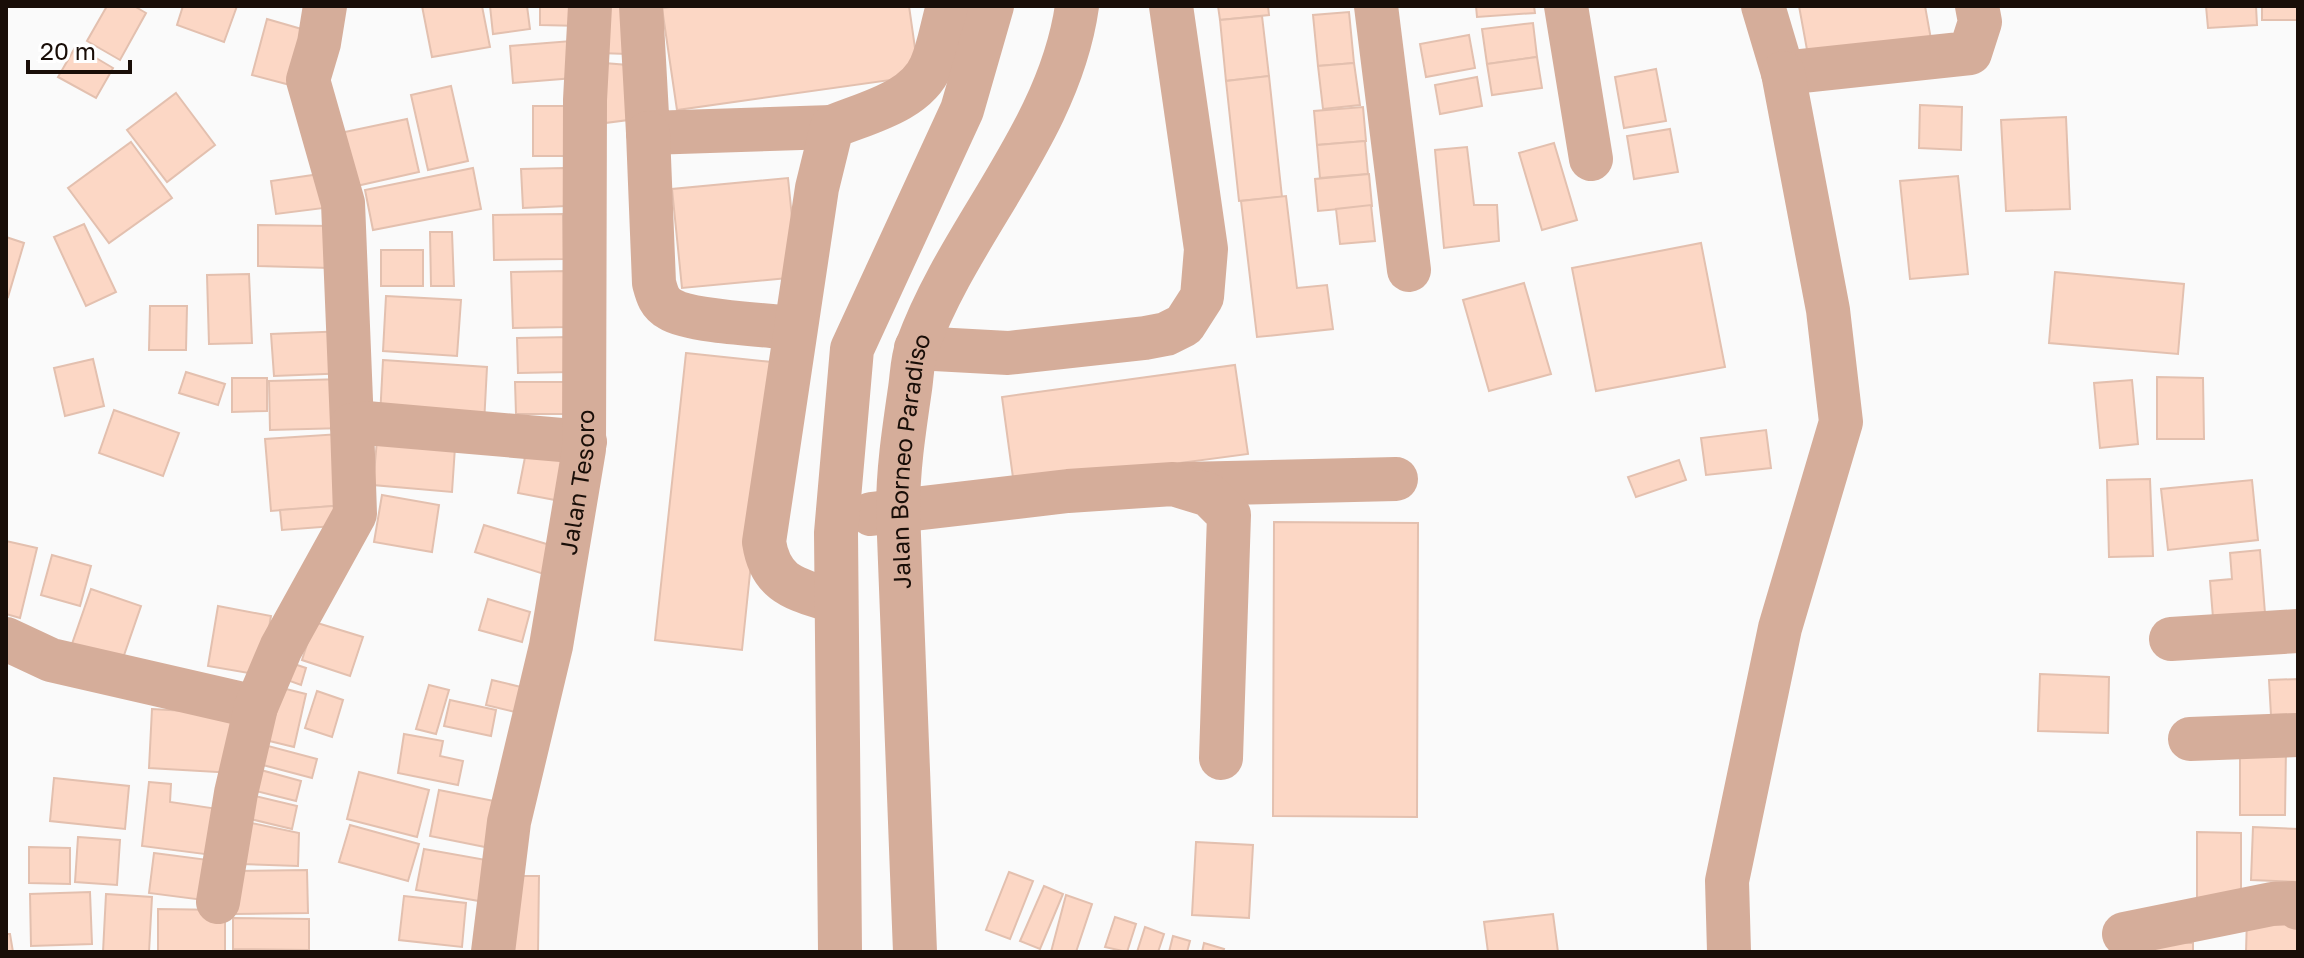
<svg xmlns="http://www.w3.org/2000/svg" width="2304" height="958" viewBox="0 0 2304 958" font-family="'Golos Text',sans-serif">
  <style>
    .building { fill: #fcd7c5; stroke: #e3c0af; stroke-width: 2 }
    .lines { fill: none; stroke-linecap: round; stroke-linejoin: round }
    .minor { stroke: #d5ad9a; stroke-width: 44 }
    .labels { text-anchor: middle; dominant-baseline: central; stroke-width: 7; stroke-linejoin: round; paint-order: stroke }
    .street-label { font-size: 24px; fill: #190e08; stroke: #fff }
  </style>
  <rect width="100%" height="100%" fill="#fafafa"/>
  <g class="building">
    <path d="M107 6H134L146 13 120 60 87 41Z"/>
    <path d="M183 6H237L224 42 177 25Z"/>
    <path d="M422 6H482L490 47 432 57Z"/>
    <path d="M490 6H527L530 29 493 34Z"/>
    <path d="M540 6H582V26L540 25Z"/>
    <path d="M602 6H629L627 54 600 53Z"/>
    <path d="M679 6H909L919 76 677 110 662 8Z"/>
    <path d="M1218 6H1268L1269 15 1220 20Z"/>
    <path d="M1476 6H1534L1535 13 1477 17Z"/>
    <path d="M1799 6H1925L1932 45 1810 66Z"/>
    <path d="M2206 6H2256L2257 25 2208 28Z"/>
    <rect x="2262" y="6" width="36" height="14"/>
    <path d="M1349 12 1354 63 1318 66 1313 15Z"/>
    <path d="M1262 16 1269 76 1226 81 1220 20Z"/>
    <path d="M267 19 305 30 290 85 252 75Z"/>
    <path d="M1533 23 1537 57 1487 64 1482 29Z"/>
    <path d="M1469 35 1475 68 1426 77 1420 44Z"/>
    <path d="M571 41 574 78 513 83 510 46Z"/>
    <path d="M76 46 113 68 96 98 58 77Z"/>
    <path d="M1537 57 1542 88 1492 95 1487 64Z"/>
    <path d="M604 63 628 65V120L605 123Z"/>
    <path d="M1354 63 1360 105 1323 109 1318 66Z"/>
    <path d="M1656 69 1666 121 1624 128 1615 77Z"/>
    <path d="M1269 76 1282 197 1239 201 1226 81Z"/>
    <path d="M1477 77 1482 106 1440 114 1435 85Z"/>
    <path d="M451 86 468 161 428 170 411 95Z"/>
    <path d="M176 93 215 145 167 182 127 130Z"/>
    <path d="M1920 105 1962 107 1961 150 1919 148Z"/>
    <path d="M533 106H575L576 156H533Z"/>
    <path d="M1363 107 1366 141 1317 145 1314 111Z"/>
    <path d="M2066 117 2070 209 2006 211 2001 120Z"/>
    <path d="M407 119 419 172 352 187 340 133Z"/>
    <path d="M1670 129 1678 172 1634 179 1627 136Z"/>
    <path d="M1365 141 1368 174 1320 178 1317 145Z"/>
    <path d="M131 142 172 198 109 243 68 188Z"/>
    <path d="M1554 143 1577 220 1542 230 1519 153Z"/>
    <path d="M1467 147 1474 205H1497L1499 241 1444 248 1435 150Z"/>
    <path d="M473 168 481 209 373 230 365 190Z"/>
    <path d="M564 168 566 206 523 208 521 169Z"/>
    <path d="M327 173 332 207 276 214 271 181Z"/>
    <path d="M1369 174 1372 206 1318 211 1315 179Z"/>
    <path d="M1958 176 1968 274 1910 279 1900 181Z"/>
    <path d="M788 178 798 277 682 288 672 189Z"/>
    <path d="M1286 196 1297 288 1327 285 1333 329 1257 337 1241 201Z"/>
    <path d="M1371 205 1375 241 1340 244 1336 209Z"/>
    <path d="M563 214 564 259 494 260 493 215Z"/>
    <path d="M84 224 116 292 86 306 54 237Z"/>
    <path d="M258 225 330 226V268L258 266Z"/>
    <path d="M430 232H452L454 286H431Z"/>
    <path d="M6 237 24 243 8 297 6 296Z"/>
    <path d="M1701 243 1725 367 1596 391 1572 268Z"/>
    <rect x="381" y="250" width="42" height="36"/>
    <path d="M568 271 570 327 513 328 511 272Z"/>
    <path d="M2055 272 2184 284 2178 354 2049 343Z"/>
    <path d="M249 274 252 343 209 344 207 275Z"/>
    <path d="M1524 283 1551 374 1489 391 1463 300Z"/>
    <path d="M386 296 461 300 457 356 383 351Z"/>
    <path d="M150 306H187L186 350H149Z"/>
    <path d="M347 331 350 373 274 376 271 334Z"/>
    <path d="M570 337 571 372 518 373 517 338Z"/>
    <path d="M686 353 772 362 742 650 655 640Z"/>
    <path d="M93 359 104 406 65 416 54 368Z"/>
    <path d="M383 360 487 367 484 424 380 417Z"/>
    <path d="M1235 365 1248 454 1014 485 1002 397Z"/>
    <path d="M186 372 225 384 218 405 179 393Z"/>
    <path d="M2157 377 2203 378 2204 439H2157Z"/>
    <path d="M232 378H267V411L232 412Z"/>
    <path d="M344 379 345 428 270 430 269 381Z"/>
    <path d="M2132 380 2138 444 2100 448 2094 383Z"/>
    <path d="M515 382H577V414H516Z"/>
    <path d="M114 410 179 433 163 476 99 453Z"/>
    <path d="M1766 430 1771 468 1706 475 1701 438Z"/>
    <path d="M340 434 346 505 271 511 265 439Z"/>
    <path d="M377 440 455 447 452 492 373 485Z"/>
    <path d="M527 447 564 454 555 500 518 493Z"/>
    <path d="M1679 460 1686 480 1636 497 1628 477Z"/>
    <path d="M2150 479 2153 556 2109 557 2107 480Z"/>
    <path d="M2252 480 2258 540 2168 550 2161 489Z"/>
    <path d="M382 495 439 505 432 552 374 542Z"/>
    <path d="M346 505 347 525 282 530 280 510Z"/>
    <path d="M1274 522 1418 523 1417 817 1273 816Z"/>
    <path d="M484 525 553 546 544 574 475 552Z"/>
    <path d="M6 541 37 548 20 618 6 614Z"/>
    <path d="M2260 550 2266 626 2214 630 2210 581 2232 579 2230 553Z"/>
    <path d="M52 555 91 566 80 606 41 595Z"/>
    <path d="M91 589 141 606 122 661 72 644Z"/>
    <path d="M488 599 530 612 522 642 479 630Z"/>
    <path d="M218 606 271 616 261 675 208 666Z"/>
    <path d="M314 622 363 637 350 676 302 660Z"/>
    <path d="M282 660 306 668 301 685 276 676Z"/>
    <path d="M2040 674 2109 677 2108 733 2038 731Z"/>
    <path d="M2298 679V714L2271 715 2269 680Z"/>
    <path d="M492 680 521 687 515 712 486 705Z"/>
    <path d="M270 685 306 694 294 747 257 738Z"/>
    <path d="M429 685 449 690 436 734 416 729Z"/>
    <path d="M317 691 343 700 332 737 305 728Z"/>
    <path d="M450 700 496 710 491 736 444 726Z"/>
    <path d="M152 709 237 714 234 773 149 768Z"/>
    <path d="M404 734 443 741 440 756 463 761 458 785 398 773Z"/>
    <path d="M253 742 317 759 312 778 248 761Z"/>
    <path d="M2240 747H2286L2285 815H2240Z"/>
    <path d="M250 767 301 781 296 801 244 788Z"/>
    <path d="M359 772 429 790 417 837 347 819Z"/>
    <path d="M54 778 129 786 125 829 50 821Z"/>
    <path d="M149 782 171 784 170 802 218 809 212 855 142 846Z"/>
    <path d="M439 790 504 803 495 849 430 836Z"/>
    <path d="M247 794 297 806 292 829 242 817Z"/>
    <path d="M242 821 299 833 298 866 241 864Z"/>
    <path d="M350 825 419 844 408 881 339 862Z"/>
    <path d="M2253 827 2298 829V882L2251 880Z"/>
    <path d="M2197 832 2241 833V899L2197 898Z"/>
    <path d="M78 837 120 840 117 885 75 882Z"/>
    <path d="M1196 842 1253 845 1249 918 1192 915Z"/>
    <path d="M29 847 70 848V884L29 883Z"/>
    <path d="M424 849 486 860 479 901 416 890Z"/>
    <path d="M154 853 216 861 211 901 149 893Z"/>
    <path d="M307 870 308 913 234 914 233 871Z"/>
    <path d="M1009 872 1033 881 1010 939 986 930Z"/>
    <path d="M512 876H539L538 952H511Z"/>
    <path d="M1044 886 1063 894 1040 949 1020 941Z"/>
    <path d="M90 892 92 944 31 946 30 894Z"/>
    <path d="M106 894 152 897 149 952H103Z"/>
    <path d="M1066 895 1092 904 1076 952H1051Z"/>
    <path d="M404 896 466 903 462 947 399 940Z"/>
    <path d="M158 909 225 910V952H158Z"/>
    <path d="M1553 914 1558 952H1488L1484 922Z"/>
    <path d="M1115 917 1136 924 1127 952 1105 947Z"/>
    <path d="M233 918 309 919V950L233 949Z"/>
    <path d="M2247 918 2298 921 2297 952H2246Z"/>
    <path d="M1145 927 1164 934 1158 952H1137Z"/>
    <path d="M6 934H10L13 952H6Z"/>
    <path d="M1173 936 1190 941 1187 952H1169Z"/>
    <path d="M2139 941 2193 943V952H2139Z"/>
    <path d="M1204 943 1224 949 1223 952H1202Z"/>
  </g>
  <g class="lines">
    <g class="minor">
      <path d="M325 6 319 43 308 80 343 203 352 425"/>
      <path d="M641 6 648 133 832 127"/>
      <path d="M1376 6 1409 270"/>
      <path d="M1566 6 1591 159"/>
      <path d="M1763 6 1783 73 1970 53 1980 22 1977 6"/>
      <path d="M648 133 654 283C657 294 659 303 670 309 690 322 768 325 795 328"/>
      <path d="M916 348 1008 353 1145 338 1166 334 1184 325 1202 297 1206 249 1171 6"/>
      <path d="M1183 484 1396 479"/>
      <path d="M871 514 1068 491 1173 484 1209 495 1229 515 1221 758"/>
      <path d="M836 602C798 589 771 587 764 542L817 188 832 127C865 113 916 102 931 66 939 48 942 26 948 6"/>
      <path d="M6 639 51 660 256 707"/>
      <path d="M2171 639 2298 631"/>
      <path d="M2190 739 2298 735"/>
      <path d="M218 902 236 793 256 707 281 648 355 514 352 425 366 423 585 442"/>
      <path d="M2124 934 2272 904 2293 903 2298 908"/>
      <path id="s1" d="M493 952 509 822 551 646 584 449 585 100 590 6"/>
      <path d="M840 952 836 533 852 349 962 110 992 6"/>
      <path id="s2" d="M915 952 898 510C898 469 904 430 910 389 912 376 912 360 917 347 959 230 1059 133 1077 6"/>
      <path d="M1729 952 1727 881 1780 628 1841 422 1828 310 1783 73"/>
    </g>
  </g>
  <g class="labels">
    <g class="street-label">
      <text stroke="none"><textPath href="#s2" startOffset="492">Jalan Borneo Paradiso</textPath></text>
      <text stroke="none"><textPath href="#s1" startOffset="478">Jalan Tesoro</textPath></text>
    </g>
  </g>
  <rect width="2304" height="958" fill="none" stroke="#190e08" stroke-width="16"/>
  <path d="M28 60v12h102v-12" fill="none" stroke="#190e08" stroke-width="4"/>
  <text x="40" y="60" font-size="24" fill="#190e08" stroke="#ffffff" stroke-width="6" paint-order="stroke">20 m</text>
</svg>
